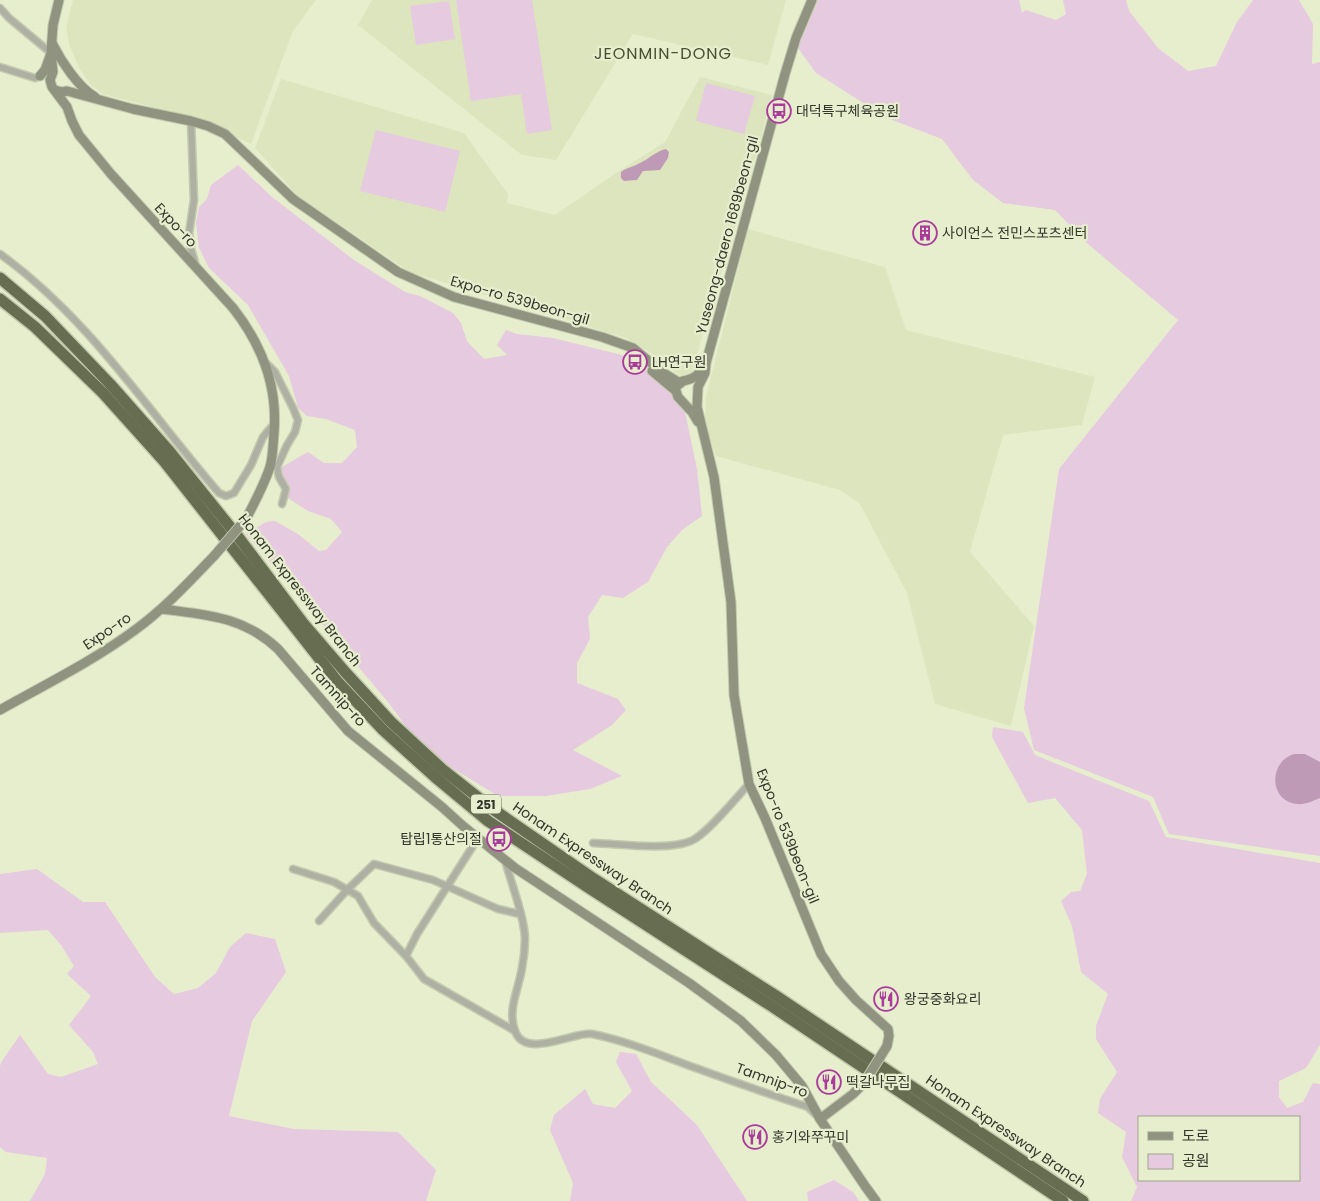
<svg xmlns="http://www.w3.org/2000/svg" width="1320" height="1201" viewBox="0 0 1320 1201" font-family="Poppins,'Noto Sans KR',sans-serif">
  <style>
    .built { fill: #dce5be }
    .green { fill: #e6cadf; fill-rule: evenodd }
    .water { fill: #bf9ab7 }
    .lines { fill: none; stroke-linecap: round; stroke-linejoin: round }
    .street-casing { stroke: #c3c9ad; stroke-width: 9 }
    .secondary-casing { stroke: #c3c9ad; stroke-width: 11 }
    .highway-casing { stroke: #c3c9ad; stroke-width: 14 }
    .street { stroke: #adb0a2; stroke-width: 6 }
    .secondary { stroke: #8f9380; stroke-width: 9 }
    .highway { stroke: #676d51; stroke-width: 11 }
    .secondary-bridge-casing { stroke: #c3c9ad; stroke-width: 11; stroke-linecap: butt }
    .secondary-bridge { stroke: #8f9380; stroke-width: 9 }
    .labels { text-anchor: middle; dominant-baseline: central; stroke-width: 4.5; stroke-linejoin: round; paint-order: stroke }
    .shield { fill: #e7eece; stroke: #696d5b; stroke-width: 1 }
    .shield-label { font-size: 12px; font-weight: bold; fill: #33362a }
    .poi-label { font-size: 14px; fill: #33362a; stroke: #e7eece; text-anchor: start }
    .street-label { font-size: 14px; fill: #33362a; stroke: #e7eece }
    .quarter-label { font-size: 16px; letter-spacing: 1px; fill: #474d32; stroke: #e7eece }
  </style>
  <rect width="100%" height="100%" fill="#e7eece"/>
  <g class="built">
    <path d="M73 0H316L293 31 251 144 199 119 103 94 91 85 79 68 70 47 66 28Z"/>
    <path d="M372 0H786L768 65 633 34 556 160 522 155 358 25Z"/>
    <path d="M700 77 772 95 758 149 692 372 680 376 651 353 626 338 410 272 298 196 255 148 281 79 464 133 508 194 507 203 555 215 616 173 665 142Z"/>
    <path d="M748 229 885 267 906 330 1095 377 1082 425 1003 435 970 552 1034 626 1011 726 935 704 907 593 860 504 840 490 716 456 705 422 706 397Z"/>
  </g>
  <g class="green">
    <path d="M456 0H532L552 130 527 134 521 94 471 101Z"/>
    <path d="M818 0H1019L1022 13 1026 10 1056 20 1066 14 1063 0H1126L1129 11 1158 48 1188 71 1216 66 1237 22 1253 0H1299L1313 24 1312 64 1320 62V856L1169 834 1153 797 1034 750 1024 708 1059 469 1178 320 1088 244 1055 210 1003 203 973 180 942 139 887 118 816 73 798 48Z"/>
    <path d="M449 1 455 39 416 45 410 6Z"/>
    <path d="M706 83 755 96 744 134 696 121Z"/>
    <path d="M376 130 460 151 445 212 360 191Z"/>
    <path d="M238 165 272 197 354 260 405 292 420 296 453 313 461 323 467 341 484 359 507 355 497 345 506 330 517 334 553 338 622 355 639 365 671 390 684 407 697 469 702 516 682 530 667 547 648 582 623 598 602 595 588 617 590 639 577 663V683L618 699 626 710 612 725 573 750 622 776 590 789 546 796H498L449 766 407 728 388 702 246 534 266 522 275 521 298 534 319 551 326 550 342 532 331 519 308 511 285 496 280 468 308 452 324 463H342L357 447 355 430 326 419 307 416 298 408 289 376 248 305 209 268 199 248 196 223 199 207 207 199 211 185Z"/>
    <path d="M993 727 1023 732 1035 755 1149 801 1166 837 1320 863V1045L1306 1068 1279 1081V1097L1287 1108 1303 1102 1313 1083 1320 1084V1201H1131L1137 1187 1122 1157 1126 1132 1098 1113 1100 1099 1117 1072 1096 1039V1026L1108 994 1081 972 1072 926 1061 901 1071 892 1080 891 1087 874 1082 830 1055 798 1028 803 992 737ZM1139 1117H1299V1180H1139Z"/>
    <path d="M37 869 83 902H105L155 977 174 994 198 988 216 973 230 947 246 933 275 939 286 972 252 1021 229 1116 294 1129 398 1132 436 1170 426 1201H30L45 1174 47 1158 6 1152 0 1147V1066L2 1061 20 1035 48 1074 61 1077 98 1064 93 1052 69 1025 91 996 67 974 74 966 61 945 48 930 0 933V874Z"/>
    <path d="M620 1052 636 1054 651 1082 697 1125 747 1201H570L573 1183 550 1130 554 1115 585 1089 593 1104 615 1108 632 1091 616 1062Z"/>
    <path d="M834 1180 853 1192 859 1201H808L807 1192Z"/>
  </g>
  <g class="water">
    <path d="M666 149 669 152 668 158 660 170 643 171 637 180 624 181 621 178V172C628 167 633 167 640 163 649 159 656 151 666 149Z"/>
    <path d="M1294 754H1305L1320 762V798C1313 801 1305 805 1297 804 1269 801 1268 762 1294 754Z"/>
  </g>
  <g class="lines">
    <g class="street-casing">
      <g id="street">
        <path d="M0 8 9 18 51 53"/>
        <path d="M0 67 35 78 40 76"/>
        <path d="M191 121 194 200 189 233 191 249 196 266"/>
        <path d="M0 254C89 318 148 411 219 493L226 496 234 493 251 465 263 437 274 424"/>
        <path d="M266 363 275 372 293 408 298 420 295 432 287 445 277 467 279 477 286 489 282 504"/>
        <path d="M593 843C620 844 666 851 691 841 707 834 736 798 749 784"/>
        <path d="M505 860C511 883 524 915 525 938 525 947 524 958 522 968 519 988 507 1010 515 1031 525 1060 575 1031 592 1034 627 1041 660 1055 693 1067 731 1081 769 1094 808 1107L815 1114"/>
        <path d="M293 869 334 882 358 896 374 923 406 956 424 979 515 1031"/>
        <path d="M319 921 348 889 374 864 433 880 498 909 520 914"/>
        <path d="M406 956 417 934 478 838"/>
      </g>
    </g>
    <g class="secondary-casing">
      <g id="secondary">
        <path d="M59 0 53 25 51 53 53 72 50 80 52 87 67 107 72 121 79 135 111 174 233 308C262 345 278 386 274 433 273 444 273 456 270 467 264 485 255 502 246 519"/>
        <path d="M812 0 796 38 785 74 706 363 705 373 698 387 697 407 714 477 731 602 734 695 749 784 765 818 821 954 839 981 856 1000 888 1029 889 1036 887 1046"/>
        <path d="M52 43C61 61 78 87 95 97"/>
        <path d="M40 76 45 70 50 56"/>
        <path d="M55 90 62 92 67 91 133 109 191 121 208 126 225 134 293 199 398 272 454 297 602 337 633 348 662 372 680 383"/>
        <path d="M652 371 676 391 678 397 692 412 698 422"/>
        <path d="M677 386 683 381C696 378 697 376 705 365"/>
        <path d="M162 609C206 615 243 616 278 649L348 731 442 807 463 826 515 868 689 983 741 1021 776 1055 802 1086 820 1119 865 1186 876 1201"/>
        <path d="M0 710C46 684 93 661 135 630 165 608 189 582 214 556"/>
        <path d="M820 1119 853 1094 864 1083"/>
      </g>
    </g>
    <g class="highway-casing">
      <g id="highway">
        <path d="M0 278 45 316 110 384 170 452 239 538 303 623 346 673 391 722 442 769 494 810 594 879 776 996 1083 1201"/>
        <path d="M0 299 35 327 103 393 164 461 337 681 383 730 435 777 488 821 589 888 770 1005 1063 1201"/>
      </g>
    </g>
    <use href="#street" class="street"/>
    <use href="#secondary" class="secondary"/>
    <use href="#highway" class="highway"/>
    <g class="secondary-bridge-casing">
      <g id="secondary-bridge">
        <path d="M214 556 246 519"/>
        <path d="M864 1083 887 1046"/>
      </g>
    </g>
    <use href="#secondary-bridge" class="secondary-bridge"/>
  </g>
  <defs>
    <g id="bus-ring" transform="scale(1.25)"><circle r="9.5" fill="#e7eece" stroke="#aa3b9a" stroke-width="1.5"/><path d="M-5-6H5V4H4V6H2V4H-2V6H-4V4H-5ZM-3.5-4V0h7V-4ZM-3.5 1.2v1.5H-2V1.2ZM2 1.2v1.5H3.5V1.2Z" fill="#aa3b9a"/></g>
    <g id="building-ring" transform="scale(1.25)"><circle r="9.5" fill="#e7eece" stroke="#aa3b9a" stroke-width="1.5"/><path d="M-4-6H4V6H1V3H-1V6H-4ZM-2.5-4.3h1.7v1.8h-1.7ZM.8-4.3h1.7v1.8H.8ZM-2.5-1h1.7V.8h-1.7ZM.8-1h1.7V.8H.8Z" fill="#aa3b9a"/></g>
    <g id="restaurant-ring" transform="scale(1.25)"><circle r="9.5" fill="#e7eece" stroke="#aa3b9a" stroke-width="1.5"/><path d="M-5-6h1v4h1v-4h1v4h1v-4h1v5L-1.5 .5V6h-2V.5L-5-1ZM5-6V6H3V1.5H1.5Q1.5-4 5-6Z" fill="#aa3b9a"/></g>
  </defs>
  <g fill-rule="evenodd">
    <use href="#bus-ring" x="779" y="111"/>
    <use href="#building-ring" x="925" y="233"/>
    <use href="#bus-ring" x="635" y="362"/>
    <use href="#bus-ring" x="499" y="839"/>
    <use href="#restaurant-ring" x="886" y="999"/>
    <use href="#restaurant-ring" x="829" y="1082"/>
    <use href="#restaurant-ring" x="755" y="1137"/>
  </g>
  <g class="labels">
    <rect class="shield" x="471" y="794.5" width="30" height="19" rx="4"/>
    <g class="shield-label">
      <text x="486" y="804">251</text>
    </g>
    <g class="poi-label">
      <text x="796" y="111">대덕특구체육공원</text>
      <text x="942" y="233">사이언스 전민스포츠센터</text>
      <text x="652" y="362">LH연구원</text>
      <text x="482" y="839" text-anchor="end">탑립1통산의절</text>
      <text x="904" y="999">왕궁중화요리</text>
      <text x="846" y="1082">떡갈나무집</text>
      <text x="772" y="1137">홍기와쭈꾸미</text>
    </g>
    <g class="street-label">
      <text transform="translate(176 225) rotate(47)">Expo-ro</text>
      <text transform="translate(727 235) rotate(-75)">Yuseong-daero 1689beon-gil</text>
      <text transform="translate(520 300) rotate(16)">Expo-ro 539beon-gil</text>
      <text transform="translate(300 590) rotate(52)">Honam Expressway Branch</text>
      <text transform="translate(107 631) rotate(-34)">Expo-ro</text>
      <text transform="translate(338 696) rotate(48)">Tamnip-ro</text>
      <text transform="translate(788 836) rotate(68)">Expo-ro 539beon-gil</text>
      <text transform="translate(593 858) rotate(34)">Honam Expressway Branch</text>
      <text transform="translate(772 1080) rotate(20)">Tamnip-ro</text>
      <text transform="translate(1006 1131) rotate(34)">Honam Expressway Branch</text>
    </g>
    <g class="quarter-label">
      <text x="663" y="53">JEONMIN-DONG</text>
    </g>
  </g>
  <rect x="1138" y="1116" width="162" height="65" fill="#e7eece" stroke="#9fa48c"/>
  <rect x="1148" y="1132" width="25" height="8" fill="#8f9380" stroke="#9fa48c"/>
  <text x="1182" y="1141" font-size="15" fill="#33362a">도로</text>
  <rect x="1148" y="1154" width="25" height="15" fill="#e6cadf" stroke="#9fa48c"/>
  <text x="1182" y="1166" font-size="15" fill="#33362a">공원</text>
</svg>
